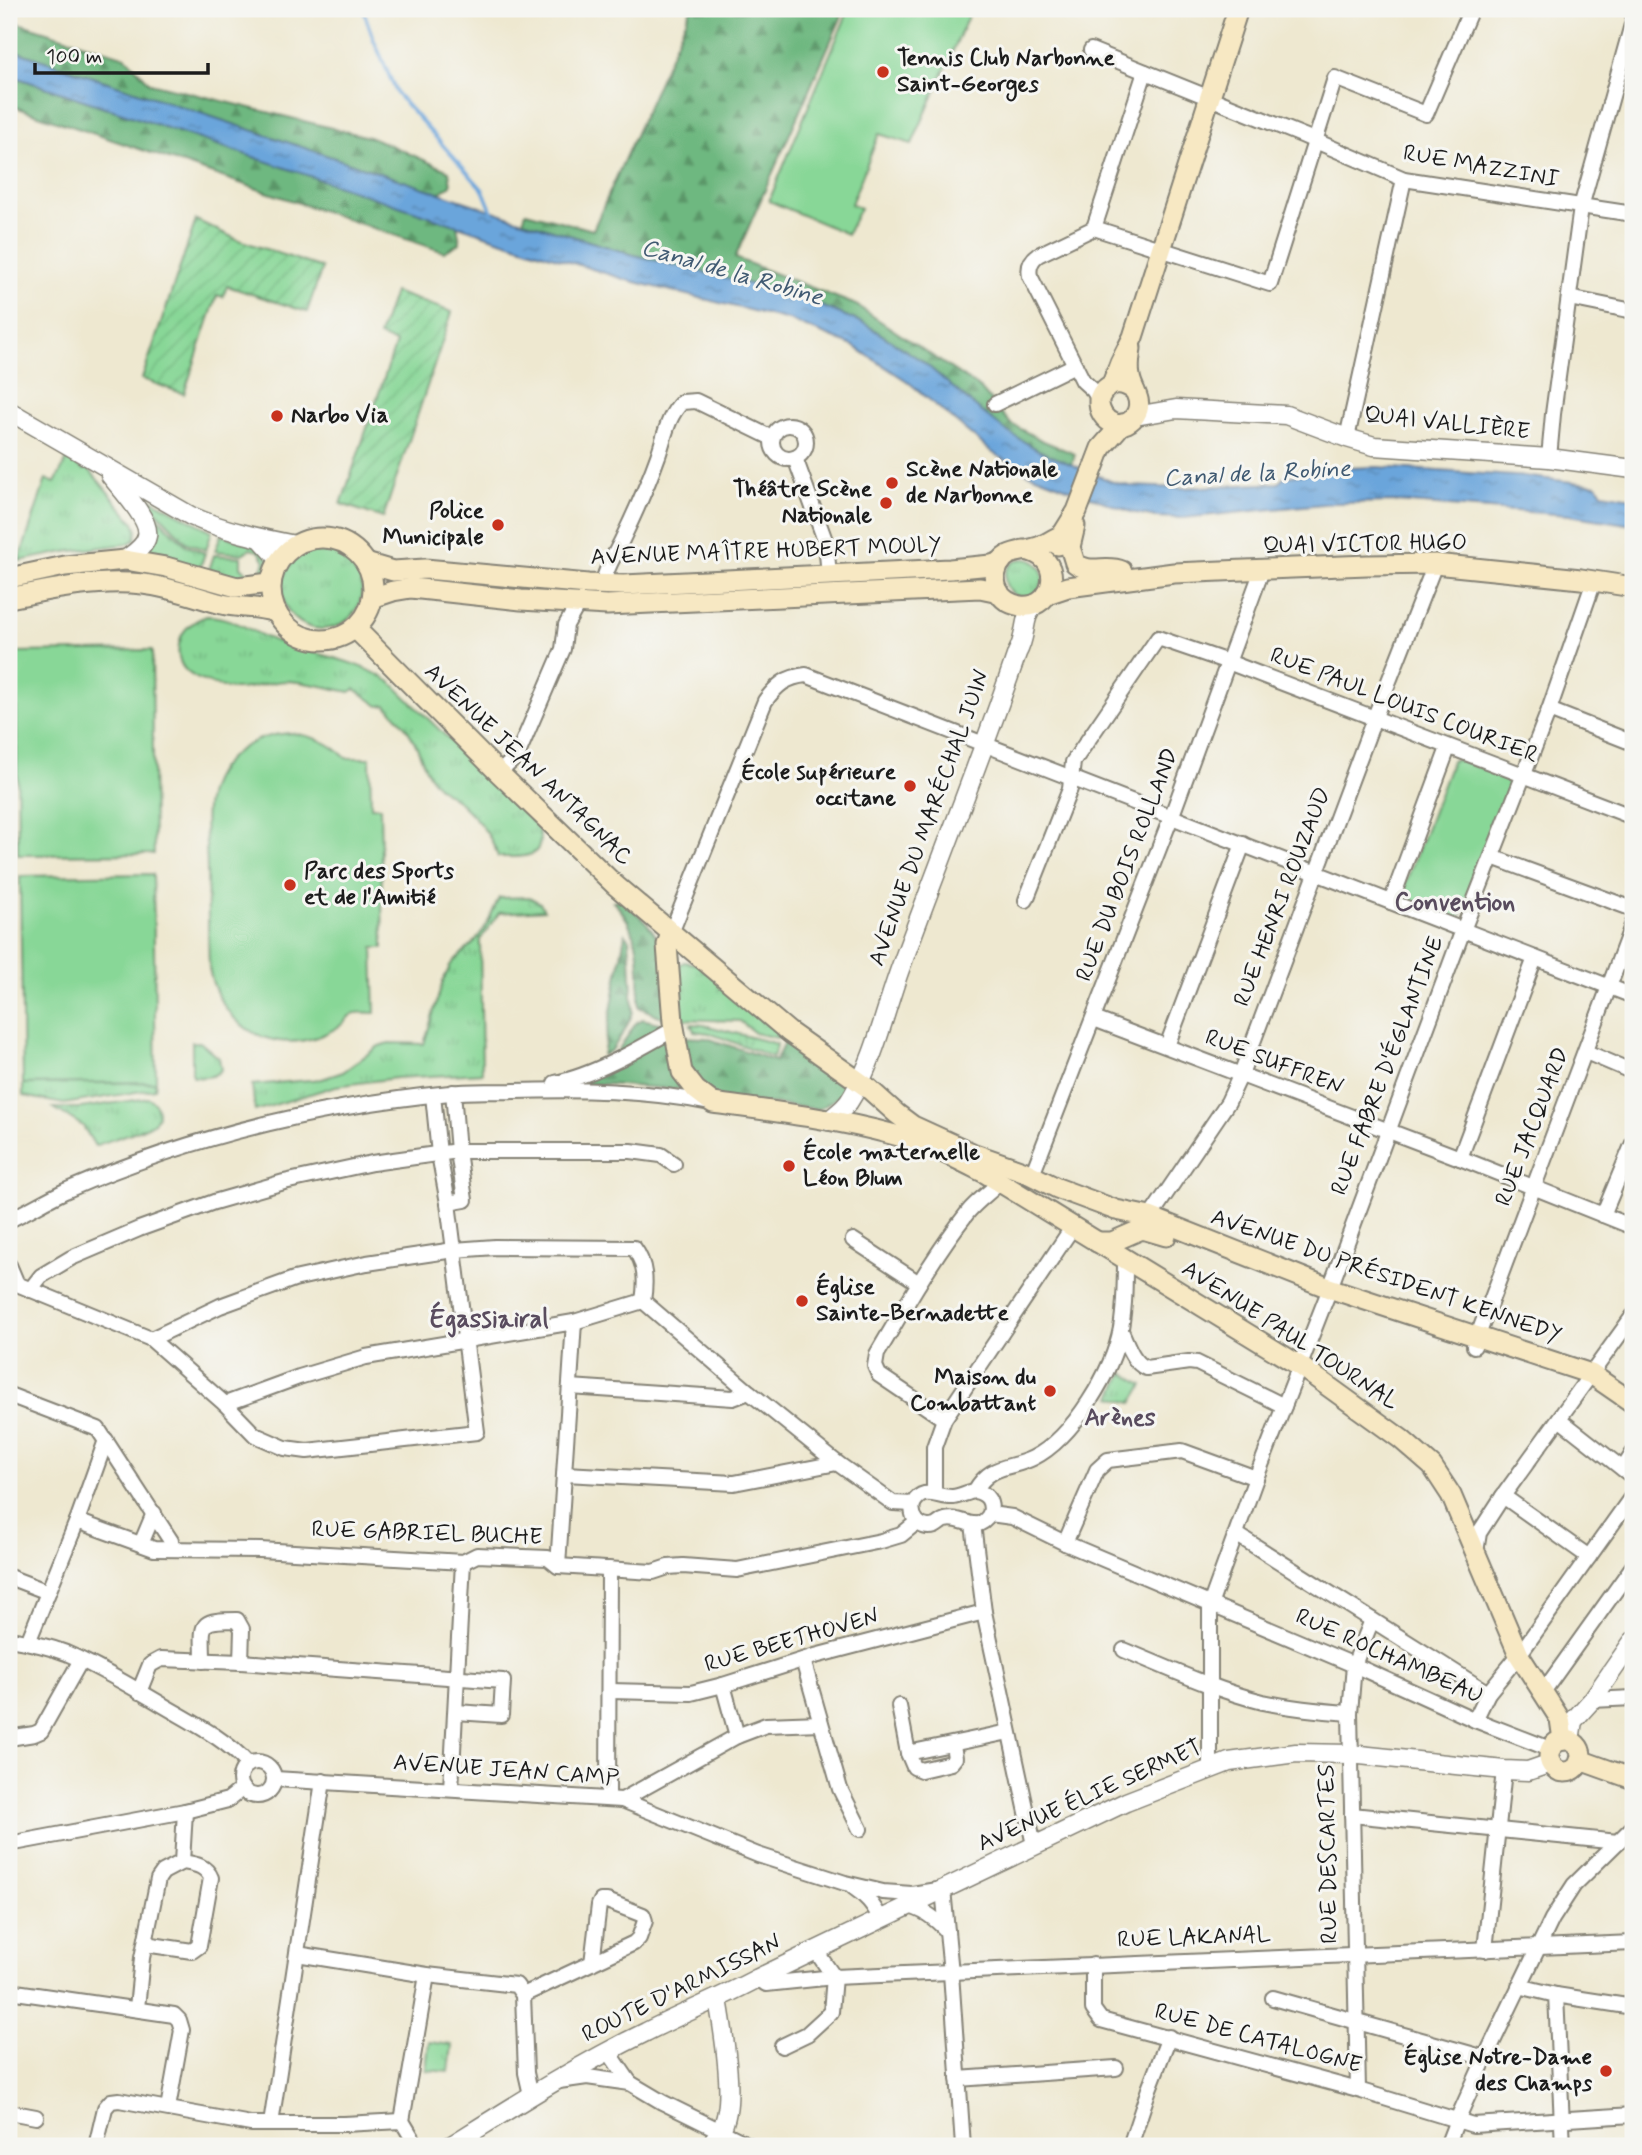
<svg xmlns="http://www.w3.org/2000/svg" width="1642" height="2155" viewBox="0 0 1642 2155" font-family="Mynerve,sans-serif">
  <style>
    .grass { fill: url(#grass-tufts); stroke: #527a5a; stroke-width: 2 }
    .forest { fill: url(#forest-firs); stroke: #456a4e; stroke-width: 2 }
    .garden { fill: url(#garden-furrows); stroke: #527a5a; stroke-width: 2 }
    .pitch { fill: #88d797; stroke: #527a5a; stroke-width: 2 }
    .water { fill: url(#water-ripples); stroke: #44607c; stroke-width: 2 }
    .lines { fill: none; stroke-linecap: round; stroke-linejoin: round }
    .stream { stroke: #6ba5db; stroke-width: 3.5 }
    .minor-casing { stroke: #858276; stroke-width: 18 }
    .tertiary-casing { stroke: #858276; stroke-width: 21 }
    .secondary-casing { stroke: #858276; stroke-width: 23 }
    .minor { stroke: #fff; stroke-width: 14 }
    .tertiary { stroke: #fff; stroke-width: 18 }
    .secondary { stroke: #f7e8c3; stroke-width: 19 }
    .poi-dot { fill: #c8321e; stroke: #f6f6f2; stroke-width: 2.5 }
    .labels { text-anchor: middle; dominant-baseline: central; stroke-width: 6; stroke-linejoin: round; paint-order: stroke }
    .poi-label { font-size: 23px; font-weight: bold; fill: #1c1c1c; stroke: #f6f6f2; text-anchor: start }
    .street-label { font-size: 23px; fill: #1c1c1c; stroke: #f6f6f2 }
    .water-label { font-size: 24px; font-style: italic; fill: #405a72; stroke: #f6f6f2 }
    .neighbourhood-label { font-size: 24px; font-weight: bold; fill: #594c5e; stroke: #f6f6f2 }
    .quarter-label { font-size: 26px; font-weight: bold; fill: #594c5e; stroke: #f6f6f2 }
  </style>
  <defs>
    <pattern id="grass-tufts" width="24" height="20" patternUnits="userSpaceOnUse" patternTransform="scale(1.75)"><rect width="24" height="20" fill="#88d797"/><path d="M3 7l-1-3M5 7V3M7 7l1-3M15 17l-1-3M17 17v-4M19 17l1-3" fill="none" stroke="#75b882"/></pattern>
    <pattern id="forest-firs" width="22" height="20" patternUnits="userSpaceOnUse" patternTransform="scale(1.75)"><rect width="22" height="20" fill="#6eb880"/><path d="M5 1l3.5 6h-7zM16 11l3.5 6h-7z" fill="#5a9568"/></pattern>
    <pattern id="garden-furrows" width="10" height="10" patternUnits="userSpaceOnUse" patternTransform="scale(1.75)"><rect width="10" height="10" fill="#88d797"/><path d="M-1 1l2-2M0 10L10 0M9 11l2-2" fill="none" stroke="#75b882"/></pattern>
    <pattern id="water-ripples" width="26" height="14" patternUnits="userSpaceOnUse" patternTransform="scale(1.75)"><rect width="26" height="14" fill="#6ba5db"/><path d="M2 4q2-2 4 0t4 0M15 11q2-2 4 0t4 0" fill="none" stroke="#5786b1"/></pattern>
  </defs>
  <rect width="100%" height="100%" fill="#f6f6f2"/>
  <filter id="ink" filterUnits="userSpaceOnUse"><feTurbulence type="fractalNoise" baseFrequency=".0143" numOctaves="2"/><feDisplacementMap in="SourceGraphic" scale="14" xChannelSelector="R" yChannelSelector="G"/><feConvolveMatrix kernelMatrix="1 2 1 2 8 2 1 2 1" color-interpolation-filters="sRGB"/></filter>
  <filter id="wash" filterUnits="userSpaceOnUse"><feTurbulence type="fractalNoise" baseFrequency=".00686" numOctaves="4" result="noise"/><feDisplacementMap in="SourceGraphic" scale="28" xChannelSelector="R" yChannelSelector="G"/><feGaussianBlur stdDeviation="1.57" result="paint"/><feColorMatrix in="noise" values="0 0 0 0 0 0 0 0 0 0 0 0 0 0 0 0 0 1.4 0 .05"/><feComposite in="paint" operator="in"/></filter>
  <g filter="url(#wash)">
    <rect width="100%" height="100%" fill="#eee8d0"/>
    <g class="grass">
      <path d="M67 459 84 470 87 467 134 523 137 531 135 540 127 544 65 552 19 561 46 479 55 483Z"/>
      <path d="M126 486 212 531 206 550 187 543 156 511 148 518Z"/>
      <path d="M155 515 187 546 205 553 200 568 142 556 150 521Z"/>
      <path d="M221 535 261 547 270 560 268 571 257 579 256 574 262 569 265 561 259 551 250 549 242 554 215 551Z"/>
      <circle cx="322" cy="589" r="40"/>
      <path d="M214 555 241 557V567L249 574 247 580 209 570Z"/>
      <circle cx="1024" cy="578" r="19"/>
      <path d="M207 616C233 616 254 634 278 642 317 655 358 660 392 683L537 826C549 860 522 857 498 857 492 834 474 816 457 800 449 794 441 791 435 783 424 771 421 753 413 739 406 726 396 715 386 705L379 706 355 689 350 692C329 688 308 682 287 681 269 681 252 690 234 689 227 689 220 686 213 684 190 678 173 667 180 640 183 628 195 620 207 616Z"/>
      <path d="M11 652H16L17 764H9V655Z"/>
      <path d="M529 897 540 903 544 910 499 913 480 940 482 1073 396 1078 336 1086 255 1111 252 1085 322 1079 343 1072 379 1046 389 1043 424 1044 443 981 451 964 476 940 487 924 499 898Z"/>
      <path d="M684 962 697 964 783 1033 777 1038 755 1033 740 1021 677 1019 676 967Z"/>
      <path d="M691 1024 704 1025 777 1044 773 1057 709 1033 694 1031Z"/>
      <path d="M192 1042H200L219 1058 221 1070C214 1078 203 1078 194 1077L192 1073Z"/>
      <path d="M156 1082 155 1089 64 1104 23 1096V1084Z"/>
      <path d="M149 1098C157 1103 162 1114 154 1122 148 1129 106 1141 95 1146L83 1126 54 1108H81Z"/>
      <path d="M1123 1373 1143 1385 1132 1403 1112 1397Z"/>
      <path d="M429 2042 452 2045 449 2072 426 2070Z"/>
    </g>
    <g class="forest">
      <path d="M691 9H845L735 258 856 305 980 388 1011 424 1041 440 1075 454 1072 465 1040 451 1006 431 977 408 922 361 865 324 797 296 634 255 523 221 526 212 593 230Z"/>
      <path d="M9 20 126 57 150 83 376 139 449 171 451 185 439 193 9 49Z"/>
      <path d="M9 75 457 225 460 243 444 252 9 105Z"/>
      <path d="M620 899C633 910 649 922 657 938 667 956 665 999 666 1019L639 1007C639 966 644 934 613 901Z"/>
      <path d="M625 934 629 939 633 1012 626 1028 612 1050 603 1055Z"/>
      <path d="M642 1019 667 1025 650 1037 615 1055 636 1023Z"/>
      <path d="M670 1033 688 1090 604 1084 574 1085Z"/>
      <path d="M680 1037 707 1038 775 1061 786 1040 852 1082 843 1094 819 1109 713 1098 694 1082Z"/>
    </g>
    <g class="garden">
      <path d="M196 220 236 239 322 268 307 312 227 286 223 297 217 295 184 394 142 379Z"/>
      <path d="M394 292 452 312 383 518 341 504 396 343 379 336Z"/>
    </g>
    <g class="pitch">
      <path d="M849 9H963L970 12 912 144 879 134 851 204 860 208 847 234 769 201Z"/>
      <path d="M152 650 154 854 18 855 16 652Z"/>
      <path d="M291 733C313 736 330 742 346 758H370L371 807H380L383 948H373L375 1013C369 1013 358 1011 353 1014 349 1015 345 1022 341 1025 334 1030 325 1034 317 1037 264 1055 218 1019 209 968 208 935 208 903 207 871 207 848 203 823 207 801 214 759 251 735 291 733Z"/>
      <path d="M1456 759 1509 778 1510 785 1461 916 1454 918 1404 899 1401 895 1452 761Z"/>
      <path d="M153 874 156 1082 23 1084 20 876Z"/>
    </g>
    <path class="water" d="M9 49 523 221 634 255 797 296 865 324 922 361 977 408 1006 431 1040 451 1113 482 1130 486 1183 488 1279 483 1284 477 1348 468 1377 467 1530 477 1597 485 1602 493 1633 498V525L1569 515 1396 502 1333 503 1183 518 1156 517 1131 512 1028 473 993 453 907 381 853 346 789 320 627 280 494 238 9 75Z"/>
    <g class="lines">
      <path class="stream" d="M363 9 373 38 397 94 483 190 493 214"/>
    </g>
  </g>
  <g filter="url(#ink)">
    <g class="lines">
      <g class="minor-casing">
        <g id="minor">
          <path d="M1091 50 1304 136 1404 179 1633 214"/>
          <path d="M1094 228 1270 284 1335 78 1426 114 1471 9"/>
          <path d="M1569 298 1633 311"/>
          <path d="M1099 399 1093 390 1083 381 1030 276C1028 267 1031 260 1038 255L1094 228 1145 72"/>
          <path d="M995 404 1075 365"/>
          <circle cx="789" cy="442" r="17"/>
          <path d="M1347 438 1404 179"/>
          <path d="M795 458 826 543 829 575"/>
          <path d="M1549 458 1553 414 1581 207 1633 21"/>
          <path d="M603 584C605 569 615 555 622 540 635 513 648 484 658 456 665 436 667 417 682 402L696 401 772 438"/>
          <path d="M1549 710 1633 743"/>
          <path d="M499 773 517 756 563 649 566 625 578 604"/>
          <path d="M1492 857 1633 909"/>
          <path d="M1026 900 1070 789 1073 762 1158 638 1228 662 1633 817"/>
          <path d="M1391 902 1448 748"/>
          <path d="M671 933 765 701C777 685 786 677 806 675L1633 996"/>
          <path d="M1094 1019 1460 1158 1633 1227"/>
          <path d="M1167 1046 1243 844"/>
          <path d="M1586 1052 1633 1072"/>
          <path d="M555 1083C593 1076 641 1048 674 1029"/>
          <path d="M433 1095 439 1154 448 1203 465 1200 458 1151 453 1092"/>
          <path d="M1460 1158 1535 958"/>
          <path d="M1032 1175 1172 815 1262 570"/>
          <path d="M1603 1215 1633 1143"/>
          <path d="M9 1220C28 1211 46 1200 65 1191 187 1138 318 1106 450 1093 471 1090 493 1092 514 1091 579 1089 646 1090 710 1103"/>
          <path d="M1146 1223 1228 1102 1241 1074 1374 719 1435 564"/>
          <path d="M853 1240 919 1283"/>
          <path d="M9 1265 17 1284 10 1283"/>
          <path d="M17 1284 151 1339 225 1404 255 1435 285 1448 307 1451 477 1432 448 1203"/>
          <path d="M30 1290 41 1276 71 1258 139 1229 214 1202 284 1182 372 1163 458 1151H631L661 1155 674 1164"/>
          <path d="M643 1301 749 1392 837 1463 893 1503 913 1504"/>
          <path d="M1121 1331C1127 1343 1132 1362 1146 1368L1189 1362 1197 1363 1284 1406"/>
          <path d="M151 1339 220 1306 294 1279 367 1263 454 1250 495 1247 634 1248C646 1264 646 1282 643 1301"/>
          <path d="M1474 1346 1633 923"/>
          <path d="M570 1387 733 1398 749 1392"/>
          <path d="M9 1395 98 1429 171 1541"/>
          <path d="M225 1404 299 1377 366 1357 574 1322 643 1301"/>
          <path d="M944 1419 879 1375 875 1366 877 1354C905 1307 933 1256 968 1212 977 1201 989 1193 999 1183"/>
          <path d="M1559 1419 1633 1477"/>
          <path d="M1623 1469 1633 1453"/>
          <path d="M565 1474 734 1483 837 1463"/>
          <path d="M975 1491C991 1463 1009 1470 1033 1458 1073 1438 1113 1371 1121 1328 1125 1305 1125 1282 1125 1258"/>
          <path d="M975 1491C987 1493 993 1502 990 1514 976 1536 963 1515 945 1520 941 1521 939 1524 935 1526 920 1531 910 1517 913 1504 923 1485 937 1498 953 1497 961 1496 967 1492 975 1491Z"/>
          <path d="M934 1493V1447L944 1419 1072 1228"/>
          <path d="M1503 1496 1589 1557"/>
          <path d="M990 1514 1012 1517 1065 1543 1354 1665 1475 1720 1550 1749"/>
          <path d="M77 1521 154 1549 260 1550 463 1562 477 1555 548 1558 558 1566 653 1572 668 1567 683 1566 737 1570 881 1541 901 1535 917 1522"/>
          <path d="M973 1524 984 1612 1034 1845"/>
          <path d="M1236 1534 1488 1693"/>
          <path d="M1065 1543 1097 1470 1108 1460 1182 1451 1256 1478"/>
          <path d="M141 1544 154 1513"/>
          <path d="M1476 1552 1479 1533 1503 1496 1633 1316"/>
          <path d="M558 1566 574 1322"/>
          <path d="M9 1577 48 1592"/>
          <path d="M9 1639C28 1642 48 1646 66 1653 97 1666 127 1684 156 1701 187 1720 224 1737 248 1764"/>
          <path d="M28 1642 77 1521 106 1440"/>
          <path d="M1124 1650C1170 1669 1215 1690 1263 1702 1292 1708 1321 1711 1350 1713"/>
          <path d="M803 1660 840 1789 860 1829"/>
          <path d="M203 1661C203 1624 196 1620 237 1620L242 1629 241 1662"/>
          <path d="M723 1685 737 1736"/>
          <path d="M610 1691 691 1693 723 1685 815 1656 984 1612"/>
          <path d="M139 1692 150 1665 161 1659 241 1662 503 1681 501 1715 456 1712"/>
          <path d="M1543 1692 1633 1566"/>
          <path d="M1592 1700 1633 1698"/>
          <path d="M899 1706 908 1753"/>
          <path d="M1475 1720 1488 1693 1519 1655 1633 1495"/>
          <path d="M9 1738 34 1734 41 1731 81 1660"/>
          <path d="M953 1744 955 1758 951 1763 921 1770 914 1767 908 1753 1009 1732"/>
          <circle cx="257" cy="1779" r="17"/>
          <path d="M1210 1768V1605L1256 1478 1327 1296 1463 930 1549 710 1594 581"/>
          <path d="M275 1779 622 1800 758 1855 845 1883 883 1892 912 1894 943 1889 951 1973 963 2146"/>
          <path d="M451 1789 463 1562"/>
          <path d="M608 1798 609 1569"/>
          <path d="M622 1800 737 1736 766 1725 820 1723"/>
          <path d="M1352 1815 1618 1842"/>
          <path d="M9 1844 185 1811 228 1800 243 1788"/>
          <path d="M853 1887C867 1896 873 1905 881 1919"/>
          <path d="M908 1906C924 1909 936 1919 947 1931"/>
          <path d="M145 1944 192 1951 199 1946 211 1878C206 1865 194 1864 182 1862"/>
          <path d="M1485 1950 1504 1770"/>
          <path d="M297 1954 427 1975 516 1985 523 1995 526 2073 531 2095"/>
          <path d="M1093 1965V2009L1101 2020 1358 2090 1473 2125 1633 2115"/>
          <path d="M758 1978 766 1984 834 1977 1633 1943"/>
          <path d="M1519 1986 1556 1995 1633 2007"/>
          <path d="M9 1991 174 2015 179 2020 182 2030 168 2108"/>
          <path d="M523 1995 634 1943 639 1938 645 1921 643 1915 607 1901H601L599 1905 592 1963"/>
          <path d="M1556 1995 1563 2146"/>
          <path d="M1273 1998 1485 2058"/>
          <path d="M137 2008 142 1958 158 1879 163 1872 182 1862 185 1811"/>
          <path d="M782 2046 807 2034 831 2012 834 1977 816 1951"/>
          <path d="M615 2048 613 2058 630 2083"/>
          <path d="M958 2079 1116 2068"/>
          <path d="M559 2081 587 2077 630 2083 662 2102 751 2146"/>
          <path d="M1358 2090 1350 1713 1354 1665 1372 1620"/>
          <path d="M9 2112 36 2117"/>
          <path d="M271 2124 323 1781"/>
          <path d="M96 2146 105 2108 111 2101 119 2100 251 2124H344L402 2121"/>
          <path d="M417 2146 402 2121 427 1975"/>
          <path d="M1130 2146 1149 2089 1169 2037"/>
          <path d="M1447 2146 1457 2120 1485 2058 1552 1919 1574 1885 1633 1827"/>
        </g>
      </g>
      <g class="tertiary-casing">
        <g id="tertiary">
          <path d="M9 411 191 516C225 531 259 538 295 545"/>
          <path d="M1135 416 1176 409 1286 415 1347 438 1374 446 1549 458 1633 469"/>
          <path d="M110 475C120 488 151 520 147 536 145 547 133 554 125 560"/>
          <path d="M261 539 280 560"/>
          <path d="M828 1121C838 1113 847 1107 853 1095 877 1054 886 1005 903 961 941 858 982 756 1017 653 1028 634 1021 619 1035 604"/>
          <path d="M1570 1741 1573 1721 1592 1700 1633 1641"/>
          <path d="M721 2131 730 2146"/>
          <path d="M450 2146C514 2106 578 2065 646 2032 683 2013 721 1998 758 1978L1126 1802 1229 1762 1296 1753 1350 1754 1504 1770 1528 1771 1551 1763"/>
          <path d="M712 2146C713 2138 716 2138 720 2132 723 2127 726 2117 727 2111 732 2084 723 2028 718 1999"/>
        </g>
      </g>
      <g class="secondary-casing">
        <g id="secondary">
          <path d="M1131 348C1130 357 1128 367 1130 376 1131 388 1143 399 1137 412 1127 435 1097 424 1099 399 1106 382 1121 379 1135 391"/>
          <path d="M1112 384 1120 363 1133 337 1238 9"/>
          <path d="M1075 526 1070 547 1075 563C1090 575 1106 564 1122 571"/>
          <circle cx="322" cy="589" r="51"/>
          <path d="M1058 545 1062 535 1077 511 1101 448 1122 424"/>
          <path d="M1023 550C1066 554 1057 611 1020 606 1010 604 1002 599 998 591 995 584 994 576 997 569 1004 547 1026 554 1043 545 1049 542 1055 538 1062 535"/>
          <path d="M366 563 393 571 425 569 588 584 624 585 950 569 991 565 1001 562"/>
          <path d="M9 578 65 566 125 560 166 567 237 587 270 583"/>
          <path d="M1047 594 1068 587 1174 573 1367 565 1435 564 1581 579 1633 587"/>
          <path d="M9 598C53 589 98 579 143 584 170 587 196 597 222 604 240 608 256 606 275 612"/>
          <path d="M372 598 393 591 411 588 521 600 607 605 980 588 999 592"/>
          <path d="M355 628 499 773 615 885 789 1032 868 1088 897 1114 913 1126 972 1153 1023 1171 1057 1188 1116 1210 1150 1217 1329 1288 1591 1374 1633 1403"/>
          <path d="M671 933 667 945 673 1022 682 1072 696 1090 713 1103C773 1111 836 1119 895 1135 927 1143 955 1158 985 1173L1300 1366 1401 1439 1432 1466 1451 1495 1519 1655 1560 1719 1563 1740"/>
          <path d="M1097 1242H1112L1142 1229 1166 1236"/>
          <circle cx="1565" cy="1756" r="16"/>
          <path d="M1580 1760 1633 1779"/>
        </g>
      </g>
      <use href="#minor" class="minor"/>
      <use href="#tertiary" class="tertiary"/>
      <use href="#secondary" class="secondary"/>
    </g>
  </g>
  <g class="poi-dot">
    <circle cx="883" cy="72" r="7"/>
    <circle cx="277" cy="416" r="7"/>
    <circle cx="892" cy="483" r="7"/>
    <circle cx="886" cy="503" r="7"/>
    <circle cx="498" cy="525" r="7"/>
    <circle cx="910" cy="786" r="7"/>
    <circle cx="290" cy="885" r="7"/>
    <circle cx="789" cy="1166" r="7"/>
    <circle cx="802" cy="1301" r="7"/>
    <circle cx="1050" cy="1391" r="7"/>
    <circle cx="1606" cy="2071" r="7"/>
  </g>
  <g class="labels">
    <g class="poi-label">
      <text x="897" y="59">Tennis Club Narbonne<tspan x="897" dy="26">Saint-Georges</tspan></text>
      <text x="291" y="416">Narbo Via</text>
      <text x="906" y="470">Scène Nationale<tspan x="906" dy="26">de Narbonne</tspan></text>
      <text x="872" y="490" text-anchor="end">Théâtre Scène<tspan x="872" dy="26">Nationale</tspan></text>
      <text x="484" y="512" text-anchor="end">Police<tspan x="484" dy="26">Municipale</tspan></text>
      <text x="896" y="773" text-anchor="end">École supérieure<tspan x="896" dy="26">occitane</tspan></text>
      <text x="304" y="872">Parc des Sports<tspan x="304" dy="26">et de l'Amitié</tspan></text>
      <text x="803" y="1153">École maternelle<tspan x="803" dy="26">Léon Blum</tspan></text>
      <text x="816" y="1288">Église<tspan x="816" dy="26">Sainte-Bernadette</tspan></text>
      <text x="1036" y="1378" text-anchor="end">Maison du<tspan x="1036" dy="26">Combattant</tspan></text>
      <text x="1592" y="2058" text-anchor="end">Église Notre-Dame<tspan x="1592" dy="26">des Champs</tspan></text>
    </g>
    <g class="street-label">
      <text transform="translate(1481 167) rotate(10)">RUE MAZZINI</text>
      <text transform="translate(1447 424) rotate(6)">QUAI VALLIÈRE</text>
      <text transform="translate(1365 545) rotate(-1)">QUAI VICTOR HUGO</text>
      <text transform="translate(766 552) rotate(-2)">AVENUE MAÎTRE HUBERT MOULY</text>
      <text transform="translate(1404 706) rotate(21)">RUE PAUL LOUIS COURIER</text>
      <text transform="translate(528 765) rotate(44)">AVENUE JEAN ANTAGNAC</text>
      <text transform="translate(930 818) rotate(-70)">AVENUE DU MARÉCHAL JUIN</text>
      <text transform="translate(1128 865) rotate(-69)">RUE DU BOIS ROLLAND</text>
      <text transform="translate(1283 897) rotate(-69)">RUE HENRI ROUZAUD</text>
      <text transform="translate(1274 1063) rotate(21)">RUE SUFFREN</text>
      <text transform="translate(1388 1066) rotate(-69)">RUE FABRE D'ÉGLANTINE</text>
      <text transform="translate(1533 1127) rotate(-69)">RUE JACQUARD</text>
      <text transform="translate(1386 1277) rotate(19)">AVENUE DU PRÉSIDENT KENNEDY</text>
      <text transform="translate(1290 1336) rotate(33)">AVENUE PAUL TOURNAL</text>
      <text transform="translate(427 1534) rotate(2)">RUE GABRIEL BUCHE</text>
      <text transform="translate(792 1641) rotate(-16)">RUE BEETHOVEN</text>
      <text transform="translate(1389 1657) rotate(24)">RUE ROCHAMBEAU</text>
      <text transform="translate(506 1771) rotate(4)">AVENUE JEAN CAMP</text>
      <text transform="translate(1090 1796) rotate(-24)">AVENUE ÉLIE SERMET</text>
      <text transform="translate(1329 1854) rotate(-91)">RUE DESCARTES</text>
      <text transform="translate(1194 1938) rotate(-2)">RUE LAKANAL</text>
      <text transform="translate(682 1989) rotate(-26)">ROUTE D'ARMISSAN</text>
      <text transform="translate(1258 2039) rotate(15)">RUE DE CATALOGNE</text>
    </g>
    <g class="water-label">
      <text transform="translate(732 273) rotate(16)">Canal de la Robine</text>
      <text transform="translate(1257 474) rotate(-3)">Canal de la Robine</text>
    </g>
    <g class="neighbourhood-label">
      <text x="1120" y="1418">Arènes</text>
    </g>
    <g class="quarter-label">
      <text x="1455" y="903">Convention</text>
      <text x="489" y="1320">Égassiairal</text>
    </g>
  </g>
  <rect width="1642" height="2155" fill="none" stroke="#f6f6f2" stroke-width="35"/>
  <path d="M35 63v10h173v-10" fill="none" stroke="#1c1c1c" stroke-width="3.5"/>
  <text x="46" y="63" font-size="21" fill="#1c1c1c" stroke="#f6f6f2" stroke-width="5" paint-order="stroke">100 m</text>
</svg>
